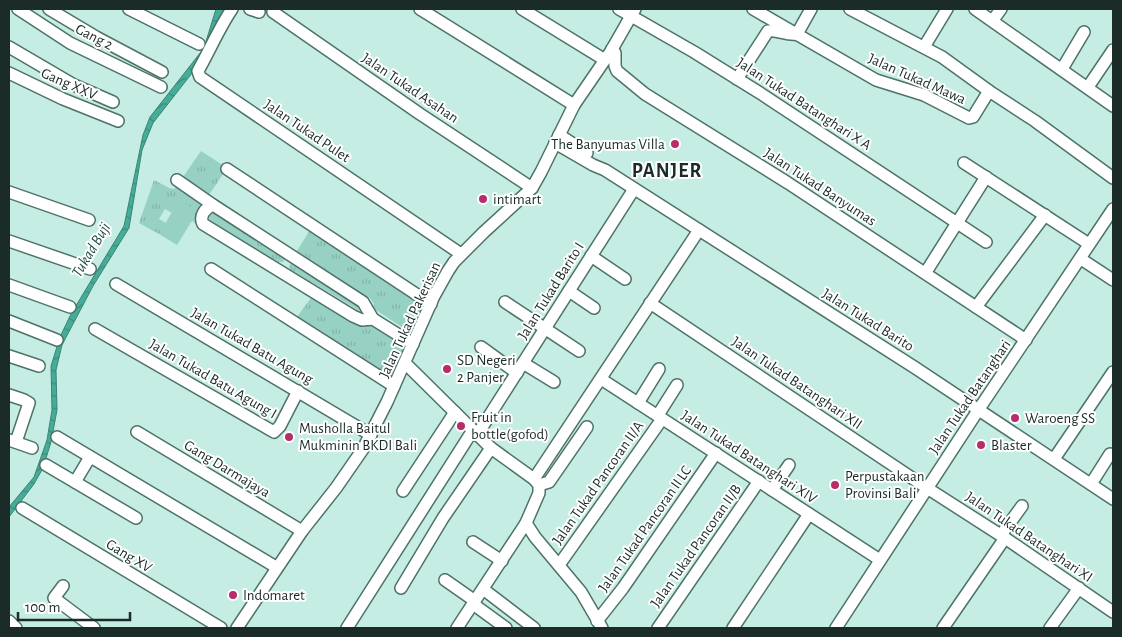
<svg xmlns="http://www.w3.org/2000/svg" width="1122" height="637" viewBox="0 0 1122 637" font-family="'Alegreya Sans',sans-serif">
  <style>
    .grass { fill: url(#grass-tufts) }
    .pitch { fill: #97d1c3 }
    .water { fill: url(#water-waves); stroke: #398576 }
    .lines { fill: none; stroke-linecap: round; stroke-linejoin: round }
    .minor-casing { stroke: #4e7269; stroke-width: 14 }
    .minor { stroke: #fff; stroke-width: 11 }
    .poi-dot { fill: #b62d6b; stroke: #fff; stroke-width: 2 }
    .labels { text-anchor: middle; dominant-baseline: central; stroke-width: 4; stroke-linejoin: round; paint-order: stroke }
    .street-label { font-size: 15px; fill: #1b2b27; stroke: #fff }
    .poi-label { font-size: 15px; fill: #1b2b27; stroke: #fff; text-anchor: start }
    .water-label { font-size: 16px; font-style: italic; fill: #245047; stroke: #fff }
    .district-label { font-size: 20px; font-weight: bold; letter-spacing: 1px; fill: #1b2b27; stroke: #fff }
  </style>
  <defs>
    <pattern id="grass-tufts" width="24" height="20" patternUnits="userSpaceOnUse" patternTransform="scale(1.25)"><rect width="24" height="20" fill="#97d1c3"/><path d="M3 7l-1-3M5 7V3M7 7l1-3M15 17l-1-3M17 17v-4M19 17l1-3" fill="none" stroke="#82b4a8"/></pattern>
    <pattern id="water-waves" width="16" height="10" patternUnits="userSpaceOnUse" patternTransform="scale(1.25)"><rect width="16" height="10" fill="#46ac98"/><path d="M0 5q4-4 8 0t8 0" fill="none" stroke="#3a8c7c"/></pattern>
  </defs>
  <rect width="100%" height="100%" fill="#c5ede3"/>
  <g class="grass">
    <path d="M201 151 227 168 209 195 183 177Z"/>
    <path d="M154 180 169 188 174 189 178 185 204 201 198 225 192 221 190 224 188 223 179 200 172 213 165 209 159 219 166 223 159 234 139 223Z"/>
    <path d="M212 207 288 255 283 262H278L210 220 208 214Z"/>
    <path d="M313 225 426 300 411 333 373 308 374 304 370 298 297 251Z"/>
    <path d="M293 261 364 308 358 310 290 269 289 266Z"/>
    <path d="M313 295 407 342 391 376 297 317Z"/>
  </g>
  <path class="pitch" d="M179 200 195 210 188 223 190 224 177 245 159 234Z"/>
  <path class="water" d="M216 9H226L196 68 153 123 142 150 129 228 93 286 62 345 56 370 57 410 51 442 43 468 34 484 9 517V507L34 477 47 440 52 410 51 366 60 337 71 314 124 226 143 135 150 117 204 48Z"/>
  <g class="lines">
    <g class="minor-casing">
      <g id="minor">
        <path d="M18 9 70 43 161 87"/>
        <path d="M49 9 96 37 162 72"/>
        <path d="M129 9 199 44"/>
        <path d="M232 9C219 28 210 50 198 71L200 77 461 254"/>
        <path d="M250 9 259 12"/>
        <path d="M420 9 574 105"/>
        <path d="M522 9 605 60"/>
        <path d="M619 9 694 52 760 93 986 242"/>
        <path d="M753 9 876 80 924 95 969 118 973 117 989 91"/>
        <path d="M850 9 942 57 989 91 1035 121 1113 178"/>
        <path d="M975 9 1113 106"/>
        <path d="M273 12 420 114 532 188"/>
        <path d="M993 20 1001 9"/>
        <path d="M9 47 74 85 113 102"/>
        <path d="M924 47 947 9"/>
        <path d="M612 49 615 53V66L617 71 645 94 788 183 1026 340"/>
        <path d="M1062 69 1084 32"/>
        <path d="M9 73 63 99 118 121"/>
        <path d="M737 79 768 31C778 29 786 36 797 34L811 9"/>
        <path d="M1088 87 1113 50"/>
        <path d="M559 135 587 153"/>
        <path d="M555 143 593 165 605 170 914 367 1113 499"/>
        <path d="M964 163 1089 244"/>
        <path d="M227 169 431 304"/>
        <path d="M177 180 213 205 363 302 373 319 413 344"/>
        <path d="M9 192 89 220"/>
        <path d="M213 205C205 208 199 216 203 224L353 316 362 320 373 319"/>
        <path d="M9 241 90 269"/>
        <path d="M591 256 625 279"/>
        <path d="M1081 259 1113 280"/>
        <path d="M211 269 394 386"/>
        <path d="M926 272 986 177"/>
        <path d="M116 284 371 435"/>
        <path d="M9 285 70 307"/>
        <path d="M569 291 594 308"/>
        <path d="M505 302 579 351"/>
        <path d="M650 303 927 488 1005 538 1113 612"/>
        <path d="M976 307 1045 215"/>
        <path d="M9 321 57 340"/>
        <path d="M95 329 274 432 280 426 298 391"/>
        <path d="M481 347 517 373"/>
        <path d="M9 356 39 366"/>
        <path d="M405 363 491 448 534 479 539 485V493L526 523 457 628"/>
        <path d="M523 363 554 382"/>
        <path d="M601 379 880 560"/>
        <path d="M9 395 24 400 29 403 16 442"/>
        <path d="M638 403 659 369"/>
        <path d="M658 415 677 385"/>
        <path d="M137 432 302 531"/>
        <path d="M477 435 634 189"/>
        <path d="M57 437 276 567"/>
        <path d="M9 440 32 448"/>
        <path d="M1054 459 1113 372"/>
        <path d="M46 465 136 518"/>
        <path d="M534 479 699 230"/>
        <path d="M75 482 90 457"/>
        <path d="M1091 484 1110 454"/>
        <path d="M539 485 549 482 587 427"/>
        <path d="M772 490 789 465"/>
        <path d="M403 491 455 412"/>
        <path d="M22 508 221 628"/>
        <path d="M526 523 535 537 581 592 602 628"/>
        <path d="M1001 535 1022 506"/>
        <path d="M473 542 502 561"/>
        <path d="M559 565 662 419"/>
        <path d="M445 580 475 601"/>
        <path d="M63 586 54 598 94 628"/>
        <path d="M401 588 443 518 491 448"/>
        <path d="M483 589 534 628"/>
        <path d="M473 604 506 628"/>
        <path d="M9 621 16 628"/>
        <path d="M597 621 623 588 716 453"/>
        <path d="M237 628 302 531 336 488 363 449 387 402 434 296 448 271 454 262 484 232 532 188 541 172 574 105 611 51 635 9"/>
        <path d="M347 628 473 430"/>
        <path d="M658 628 759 481"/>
        <path d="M733 628 809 514"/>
        <path d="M836 628 979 409 1113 209"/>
        <path d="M943 628 1005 538"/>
        <path d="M1050 628 1079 588"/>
      </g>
    </g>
    <use href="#minor" class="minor"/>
  </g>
  <g class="poi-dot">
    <circle cx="675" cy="144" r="5"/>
    <circle cx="483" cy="199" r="5"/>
    <circle cx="447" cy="369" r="5"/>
    <circle cx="1015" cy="418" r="5"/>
    <circle cx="461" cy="426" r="5"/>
    <circle cx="289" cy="437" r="5"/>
    <circle cx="981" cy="445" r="5"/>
    <circle cx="835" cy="485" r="5"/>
    <circle cx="233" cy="595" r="5"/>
  </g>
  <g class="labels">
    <g class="street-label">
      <text transform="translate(94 37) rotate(27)">Gang 2</text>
      <text transform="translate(917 79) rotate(24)">Jalan Tukad Mawa</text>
      <text transform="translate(69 84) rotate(23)">Gang XXV</text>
      <text transform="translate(410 88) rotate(34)">Jalan Tukad Asahan</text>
      <text transform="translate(804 104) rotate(33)">Jalan Tukad Batanghari X A</text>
      <text transform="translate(307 131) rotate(34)">Jalan Tukad Pulet</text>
      <text transform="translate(820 187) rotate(33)">Jalan Tukad Banyumas</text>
      <text transform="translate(551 291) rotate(-58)">Jalan Tukad Barito I</text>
      <text transform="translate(410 320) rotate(-65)">Jalan Tukad Pakerisan</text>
      <text transform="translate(868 320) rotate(32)">Jalan Tukad Barito</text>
      <text transform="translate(252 346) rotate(30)">Jalan Tukad Batu Agung</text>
      <text transform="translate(213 379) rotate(30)">Jalan Tukad Batu Agung I</text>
      <text transform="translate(797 383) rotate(34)">Jalan Tukad Batanghari XII</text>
      <text transform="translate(970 397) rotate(-56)">Jalan Tukad Batanghari</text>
      <text transform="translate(749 457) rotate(33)">Jalan Tukad Batanghari XIV</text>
      <text transform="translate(227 469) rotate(31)">Gang Darmajaya</text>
      <text transform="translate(598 483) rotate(-55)">Jalan Tukad Pancoran II/A</text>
      <text transform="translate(645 529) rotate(-55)">Jalan Tukad Pancoran II LC</text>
      <text transform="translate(1029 537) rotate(34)">Jalan Tukad Batanghari XI</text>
      <text transform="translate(696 546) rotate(-55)">Jalan Tukad Pancoran II/B</text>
      <text transform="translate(129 556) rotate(31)">Gang XV</text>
    </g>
    <g class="poi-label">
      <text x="665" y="144" text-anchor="end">The Banyumas Villa</text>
      <text x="493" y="199">intimart</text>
      <text x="457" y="360">SD Negeri<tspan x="457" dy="17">2 Panjer</tspan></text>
      <text x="471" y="417">Fruit in<tspan x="471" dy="17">bottle(gofod)</tspan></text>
      <text x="1025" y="418">Waroeng SS</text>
      <text x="299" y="428">Musholla Baitul<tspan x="299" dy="17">Mukminin BKDI Bali</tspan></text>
      <text x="991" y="445">Blaster</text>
      <text x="845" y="476">Perpustakaan<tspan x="845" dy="17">Provinsi Bali</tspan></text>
      <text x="243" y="595">Indomaret</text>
    </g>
    <g class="water-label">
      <text transform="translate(91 250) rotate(-59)">Tukad Buji</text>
    </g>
    <g class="district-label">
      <text x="667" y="171">PANJER</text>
    </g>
  </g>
  <rect width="1122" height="637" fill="none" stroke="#1b2b27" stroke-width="20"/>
  <path d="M18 612v8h112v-8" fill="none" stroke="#1b2b27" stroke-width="2.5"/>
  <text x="25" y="612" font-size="15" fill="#1b2b27" stroke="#ffffff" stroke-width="4" paint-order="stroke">100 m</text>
</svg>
